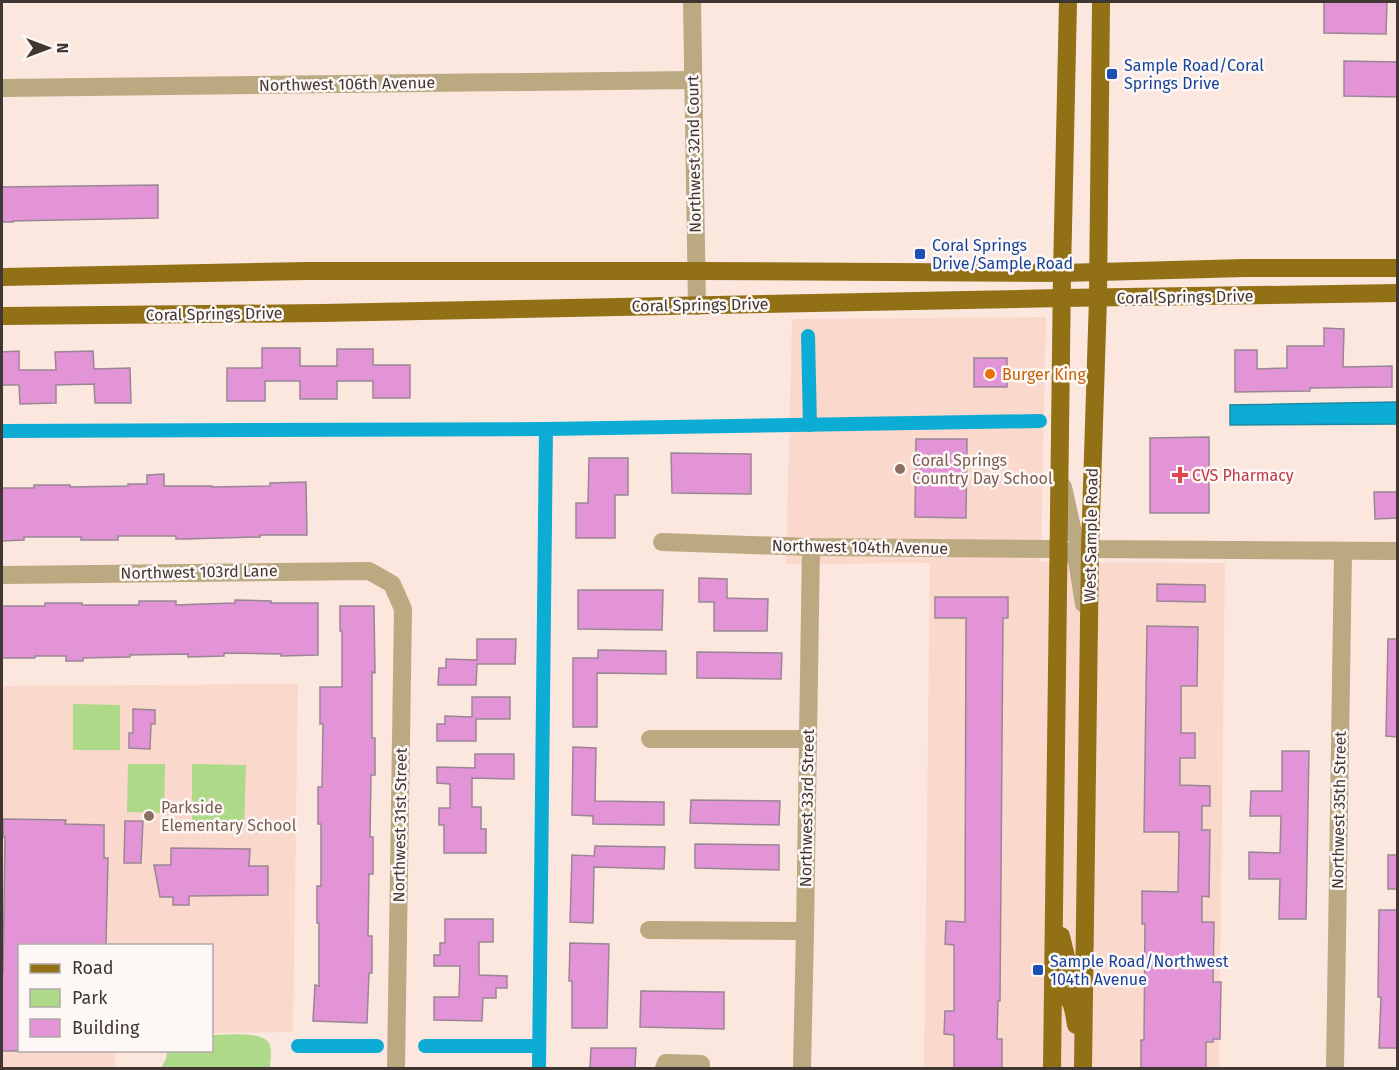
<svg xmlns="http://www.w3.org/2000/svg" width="1399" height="1070" viewBox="0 0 1399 1070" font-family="'Fira Sans',sans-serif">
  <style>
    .built { fill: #fad8cb }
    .green { fill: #add988 }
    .water { fill: #0dacd4; stroke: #1c89a3; stroke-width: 1.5 }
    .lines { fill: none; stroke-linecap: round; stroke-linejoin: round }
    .canal { stroke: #0dacd4; stroke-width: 14 }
    .building { fill: #e294d6; stroke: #998695; stroke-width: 1.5 }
    .minor { stroke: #bba982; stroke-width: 18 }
    .major { stroke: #917016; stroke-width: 18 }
    .transit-dot { fill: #1a4fb4; stroke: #fdf8f6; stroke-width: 2 }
    .food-dot { fill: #e8710a; stroke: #fdf8f6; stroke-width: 2 }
    .education-dot { fill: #8d6e63; stroke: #fdf8f6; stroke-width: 2 }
    .health-dot { fill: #e0444e; stroke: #fdf8f6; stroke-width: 2 }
    .labels { text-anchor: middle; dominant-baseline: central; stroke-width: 5; stroke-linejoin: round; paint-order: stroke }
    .transit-label { font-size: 16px; fill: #164399; stroke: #fdf8f6; text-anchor: start }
    .street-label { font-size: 16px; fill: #403632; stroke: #fdf8f6 }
    .food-label { font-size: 16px; fill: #c56008; stroke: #fdf8f6; text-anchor: start }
    .education-label { font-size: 16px; fill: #785e54; stroke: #fdf8f6; text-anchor: start }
    .health-label { font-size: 16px; fill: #be3a42; stroke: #fdf8f6; text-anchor: start }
  </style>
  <rect width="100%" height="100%" fill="#fce7df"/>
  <g class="built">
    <path d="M1046 317 1041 562 1225 563 1219 1068H924L930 563 786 564 792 319Z"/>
    <path d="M298 684 293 1032 212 1033V946H20V1050L115 1051V1068H2V686Z"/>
  </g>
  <g class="green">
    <path d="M73 704 120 705V750H73Z"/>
    <path d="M128 764H165L164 813 127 812Z"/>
    <path d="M192 764 246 765 244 830H192Z"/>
    <path d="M212 1035C225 1035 265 1030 270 1045 272 1052 270 1061 270 1068H161L166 1059 167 1051 212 1050Z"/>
  </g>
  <path class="water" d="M1397 402V424L1230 425V405Z"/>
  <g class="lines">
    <g class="canal">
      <path d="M808 336 810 425"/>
      <path d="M2 431 546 429"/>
      <path d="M298 1046H377"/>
      <path d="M425 1046H539"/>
      <path d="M539 1068 546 429 1040 421"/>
    </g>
  </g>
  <g class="building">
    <path d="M1324 2H1387L1386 34 1324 33Z"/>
    <path d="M1344 61 1398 62V97L1344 96Z"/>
    <path d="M158 185V218L13 221V222H2V187Z"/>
    <path d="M1324 328 1344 329 1343 367 1392 366V387L1310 388V391L1235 392V350H1257V369L1287 368V346H1324Z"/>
    <path d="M262 348H300V366H337V349H373V365H410V398H373V381H337V399H300V381H265V401H227V368H262Z"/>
    <path d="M19 351V370H56L55 352 93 351 94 369 130 368 131 403H95L94 384 56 385V403L20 404 19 385H2V352Z"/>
    <rect x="974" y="358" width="33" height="29"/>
    <path d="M1209 437V513H1150V438Z"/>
    <path d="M916 439H967L966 518 915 517Z"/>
    <path d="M671 453 751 454V494L672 493Z"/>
    <path d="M589 458H628V495H615V538H576V503H588Z"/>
    <path d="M164 474V486H212V487L270 486V483L306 482 307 535H260V537L186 539H176V536H118V540H81V537H24V540L2 541V488H34V485H70V487L128 486V484H147V475Z"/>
    <path d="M1374 492H1398V518L1375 519Z"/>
    <path d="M699 578 727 579V598L768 599 767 631H714V602H699Z"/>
    <path d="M1157 584 1205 585V602L1157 601Z"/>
    <path d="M578 590H663L662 630 578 629Z"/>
    <path d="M935 597H1008V618H1003L1000 1001H998L997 1039H1002V1068H954V1035L944 1034 945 1011H954V945L945 944 946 921 965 922 966 618H935Z"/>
    <path d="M235 600 271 601V603H318V655L281 656V654L224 653V656L188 657V654L130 655V657L83 658V661H66V656H35V658H2V606H45V603H82V605H139V601H176V605L202 604 235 603Z"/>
    <path d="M340 606H374L375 673 372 672V738H375V775H371L370 837H373V874H369L368 936H372V973H369L367 1023 313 1021 315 985 319 986V923H317V886H321V824H318V787H322L323 724H320V687H342V631H340Z"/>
    <path d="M1147 626 1198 627 1197 686H1181V733H1195V758H1180V785L1210 786V806H1202V830H1210L1209 897 1202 896V922H1214L1213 982H1221L1220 1039H1213V1042H1206V1068H1141V1040H1144L1145 924H1142V891L1178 892 1179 832H1144Z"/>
    <path d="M477 639H516L515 664H477L476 685H438L439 668H446V659L477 660Z"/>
    <path d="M1388 639H1398V737L1386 736Z"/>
    <path d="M598 650 666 651V674L597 673V727H573V658H598Z"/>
    <path d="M697 652 782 653 781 679 697 678Z"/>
    <path d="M472 697H510V719H476V741H437V724H445V716L472 717Z"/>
    <path d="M133 709 155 710V724H151L150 749 129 748V733H133Z"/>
    <path d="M573 747 596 748 595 801 664 802V825L593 824V816L572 815Z"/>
    <path d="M1282 751H1309L1306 919H1279L1280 879H1249V852L1280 853 1281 816H1250L1251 791H1282Z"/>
    <path d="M475 754H514V779L472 778V807H481V829H486V853H444V825H439V808H450V784L437 783V767L475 768Z"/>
    <path d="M691 800 780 801 779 825 690 823Z"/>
    <path d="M3 819 66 820 65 824 104 825V858H108L106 945H20V1051H2V973H3L5 837H3Z"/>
    <path d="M125 821H143L141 863H124Z"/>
    <path d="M695 844 779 845V870L695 868Z"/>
    <path d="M595 846 665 847 664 869 594 867 593 923 570 922 572 855 594 856Z"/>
    <path d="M171 848 250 849 249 866H268V895L189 896V905H173V897H160L154 865H171Z"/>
    <rect x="1388" y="855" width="10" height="34"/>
    <path d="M1379 910H1398V1048H1379L1381 997H1378Z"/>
    <path d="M445 919H493V942H479V975L507 976V988H496V998H483L482 1021 434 1020V997H459L460 966H434V955H440V943H445Z"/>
    <path d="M570 943 609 944 607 1028H572V981H569Z"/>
    <path d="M641 991 724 992V1029L640 1027Z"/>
    <path d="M591 1048H636L635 1068H590Z"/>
  </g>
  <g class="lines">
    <g class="minor">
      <path d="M692 2 697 306"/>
      <path d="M2 88 693 80"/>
      <path d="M1063 487 1073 532 1082 546 1090 549 1398 551"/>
      <path d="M662 542 811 547 1059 549 1071 553 1077 560 1084 604"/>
      <path d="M2 575 369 571 392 584 403 609 396 1068"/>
      <path d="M650 739H808"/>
      <path d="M649 930 805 931"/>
      <path d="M664 1068 666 1063 701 1064V1068"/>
      <path d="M802 1068 805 931 811 547"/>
      <path d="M1335 1068 1343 551"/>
    </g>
    <g class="major">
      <path d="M2 277 306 271H697L1062 273 1245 268H1398"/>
      <path d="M2 316 322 313 1062 298 1398 293"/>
      <path d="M1061 936 1069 969 1073 979 1084 990"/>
      <path d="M1053 988C1074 1000 1072 1002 1076 1025"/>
      <path d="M1052 1068 1062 273 1068 2"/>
      <path d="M1083 1068 1090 549 1098 298 1101 2"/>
    </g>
  </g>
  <g class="transit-dot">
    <rect x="1106" y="68" width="12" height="12" rx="3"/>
    <rect x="914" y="248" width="12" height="12" rx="3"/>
    <rect x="1032" y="964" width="12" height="12" rx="3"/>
  </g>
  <circle class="food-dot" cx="990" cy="374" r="6"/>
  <g class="education-dot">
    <circle cx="900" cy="469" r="6"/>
    <circle cx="149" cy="816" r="6"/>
  </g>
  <path class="health-dot" d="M1177 466h6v6h6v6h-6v6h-6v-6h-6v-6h6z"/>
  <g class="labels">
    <g class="transit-label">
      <text x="1124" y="65">Sample Road/Coral<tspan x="1124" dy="18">Springs Drive</tspan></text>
      <text x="932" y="245">Coral Springs<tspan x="932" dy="18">Drive/Sample Road</tspan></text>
      <text x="1050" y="961">Sample Road/Northwest<tspan x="1050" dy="18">104th Avenue</tspan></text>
    </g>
    <g class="street-label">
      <text transform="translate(347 84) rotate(-1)">Northwest 106th Avenue</text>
      <text transform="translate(694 154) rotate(-91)">Northwest 32nd Court</text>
      <text transform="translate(1185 297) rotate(-1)">Coral Springs Drive</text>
      <text transform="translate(700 305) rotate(-1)">Coral Springs Drive</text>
      <text transform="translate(214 314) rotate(-1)">Coral Springs Drive</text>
      <text transform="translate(1091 535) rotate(-89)">West Sample Road</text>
      <text transform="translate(860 547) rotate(1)">Northwest 104th Avenue</text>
      <text transform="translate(199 572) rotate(-1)">Northwest 103rd Lane</text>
      <text transform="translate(807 808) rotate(-89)">Northwest 33rd Street</text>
      <text transform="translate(1339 810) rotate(-89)">Northwest 35th Street</text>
      <text transform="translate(400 825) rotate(-89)">Northwest 31st Street</text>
    </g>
    <g class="food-label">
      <text x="1002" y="374">Burger King</text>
    </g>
    <g class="education-label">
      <text x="912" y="460">Coral Springs<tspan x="912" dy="18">Country Day School</tspan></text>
      <text x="161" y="807">Parkside<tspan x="161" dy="18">Elementary School</tspan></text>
    </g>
    <g class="health-label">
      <text x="1192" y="475">CVS Pharmacy</text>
    </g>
  </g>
  <rect width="1399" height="1070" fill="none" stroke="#403632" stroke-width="6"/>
  <rect x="18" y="944" width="195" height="108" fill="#fdf8f6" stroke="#b1aaa8" stroke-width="1.5"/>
  <rect x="30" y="964" width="30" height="9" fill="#917016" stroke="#b1aaa8" stroke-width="1.5"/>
  <text x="72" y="974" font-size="18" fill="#403632">Road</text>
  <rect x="30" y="989" width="30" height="18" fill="#add988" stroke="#b1aaa8" stroke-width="1.5"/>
  <text x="72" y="1004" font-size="18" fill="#403632">Park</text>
  <rect x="30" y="1019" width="30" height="18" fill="#e294d6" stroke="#b1aaa8" stroke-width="1.5"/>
  <text x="72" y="1034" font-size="18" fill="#403632">Building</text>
  <g transform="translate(48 48) rotate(90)" stroke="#fdf8f6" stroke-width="4.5" paint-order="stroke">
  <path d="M0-4.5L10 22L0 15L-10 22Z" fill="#403632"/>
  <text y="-9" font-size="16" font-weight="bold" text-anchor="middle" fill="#403632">N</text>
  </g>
</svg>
